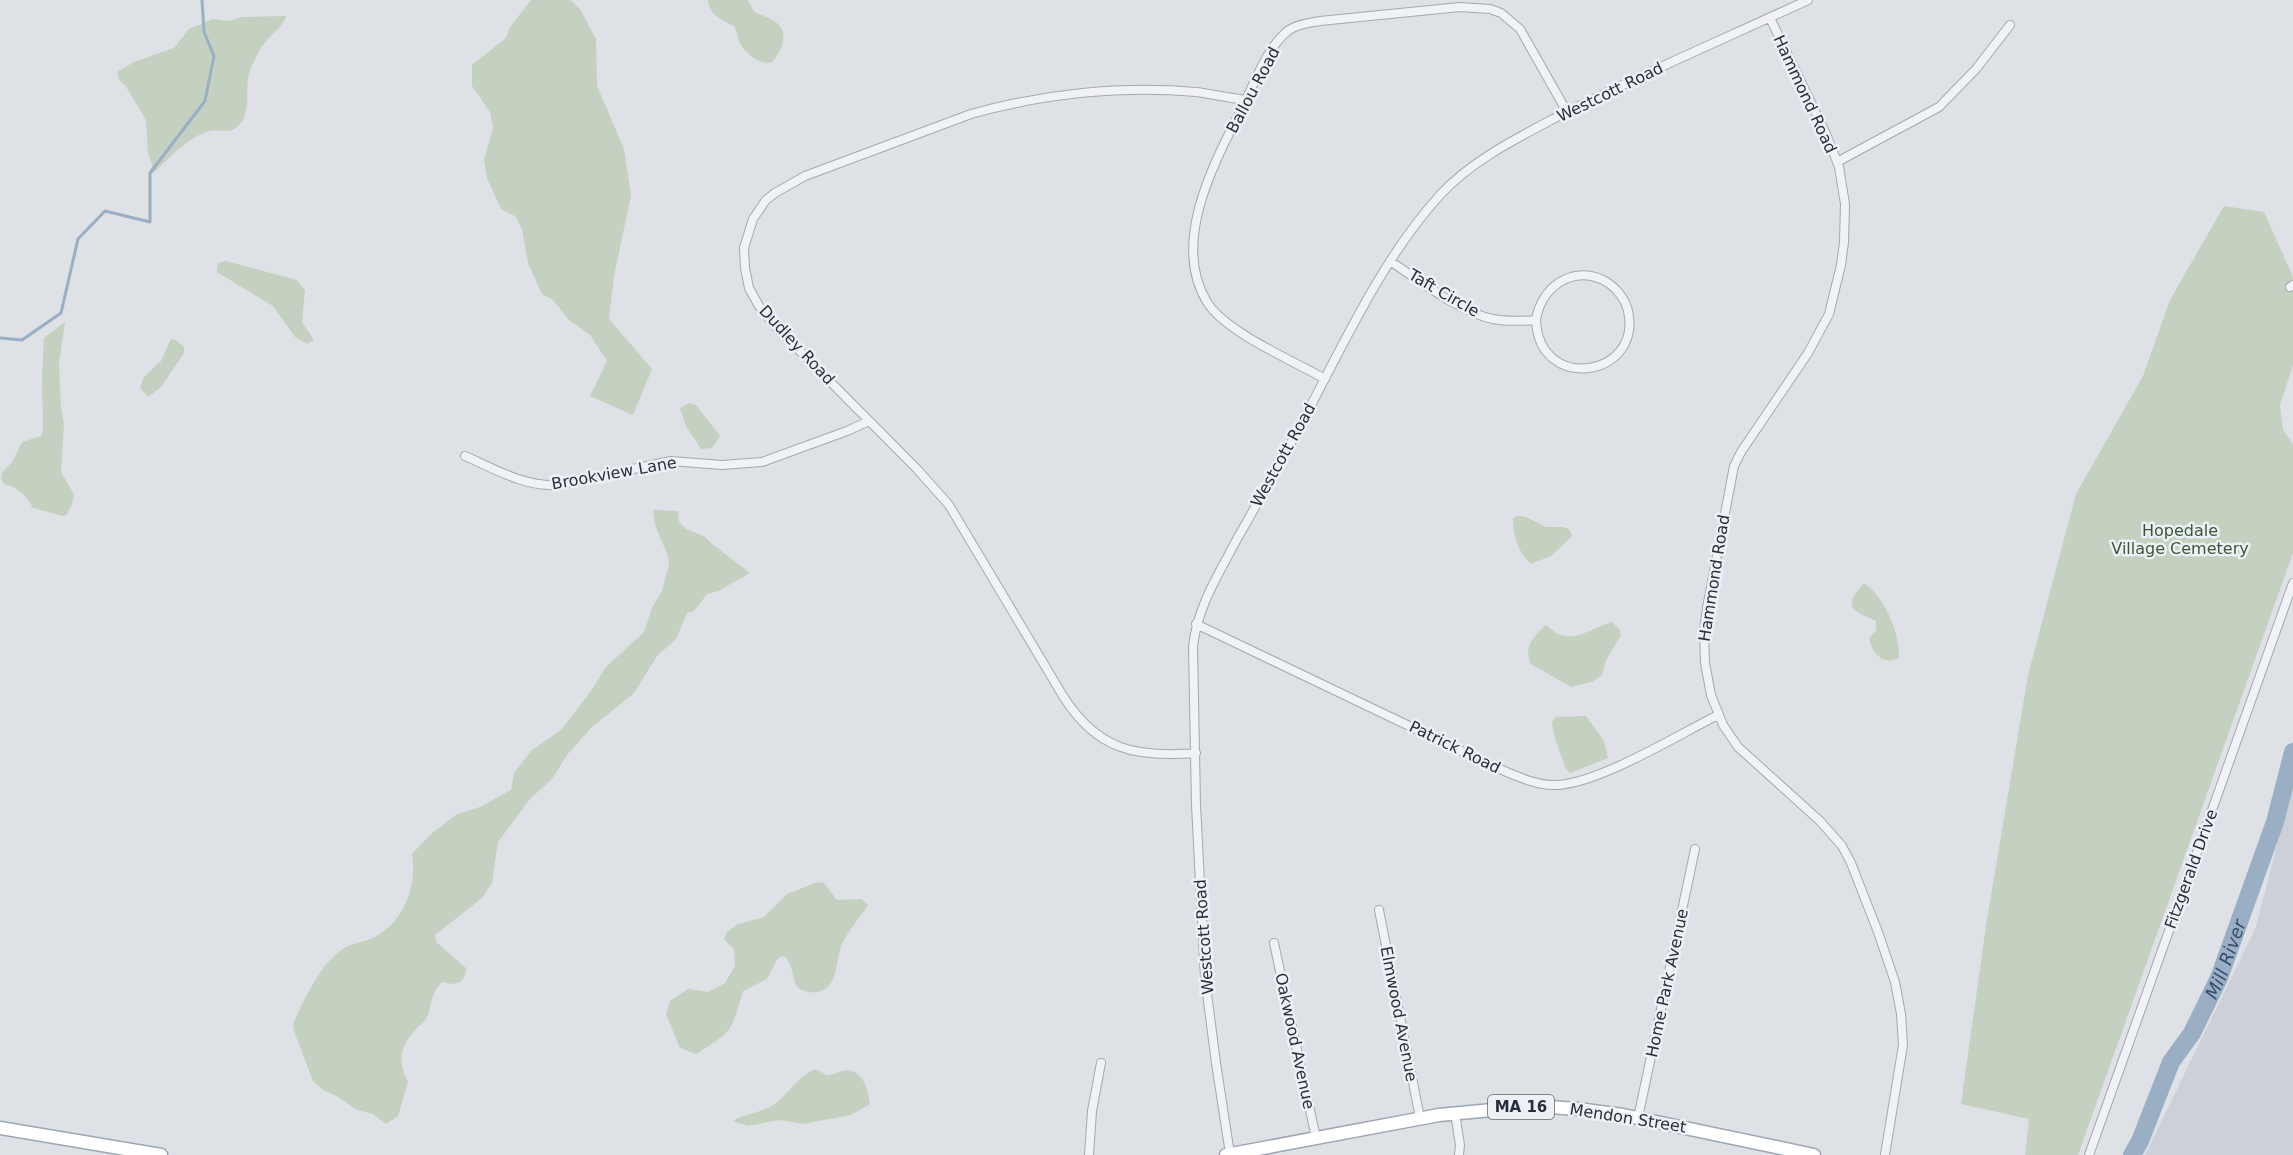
<svg xmlns="http://www.w3.org/2000/svg" width="2293" height="1155" viewBox="0 0 2293 1155" font-family="'DejaVu Sans',sans-serif">
	<rect width="100%" height="100%" fill="#dee1e6"/>
	<path fill="#ccd0d8" d="M2293 782V1155H2145L2256 927Z"/>
	<path fill="#c4d0c0" d="M531 0H570L580 9 596 39 597 86 624 149 631 195 614 276 609 319 652 369 633 415 590 396 607 361 590 335 569 320 553 300 542 294 528 263 522 229 515 216 501 209 487 178 484 160 493 128 490 112 472 86V65L506 38 510 27Z
		M708 0H748L754 11C759 15 765 16 771 19 792 30 783 50 771 63 758 64 744 53 739 41 737 36 737 31 734 26 722 20 709 15 708 0Z
		M286 16C282 28 274 32 266 41 258 51 253 62 249 74 244 90 253 113 237 127 230 134 219 129 210 131 188 136 168 160 151 175L152 164 148 153 146 120 125 85 120 81 117 72 134 62 174 48 189 29 213 19 229 21 241 17Z
		M2224 206 2264 212 2293 277V365L2280 405 2283 430 2293 444V553L2078 1155H2025L2029 1119 1961 1104 1986 926 2028 675 2076 494 2143 376 2170 300Z
		M226 261 297 280 305 291 302 322 314 340 307 344 295 337 273 306 217 272 218 263Z
		M65 322 59 363 61 406 64 424 61 472 74 495 72 504 67 515 63 516 33 508C26 495 19 488 4 484L1 478 2 473 12 462 22 442 41 436 43 431 42 375 44 338Z
		M171 339 176 340 184 347V353L161 387 148 397 140 388 143 378 161 361Z
		M689 403 696 405 720 436 712 448 701 449 686 426 680 408Z
		M653 510 678 511 679 522 686 529 704 536 712 544 750 573 718 591 707 594 694 611 687 613 676 639 657 656 634 693 591 728 567 755 552 779 530 799 498 842 492 883 482 898 435 935 436 942 466 968C466 984 455 986 442 982 428 997 433 1009 425 1020 423 1024 418 1026 415 1030 399 1049 398 1061 408 1082L398 1116 386 1124 373 1114 357 1110 338 1097 323 1090 313 1081 294 1031 293 1023C307 996 317 969 341 950 350 943 365 942 375 937 405 921 417 885 412 854L431 834 457 814 480 807 511 790 514 773 532 750 561 730 591 691 606 667 644 632 652 608 662 591 669 564 668 556 655 525Z
		M1518 516 1526 517 1546 527H1564L1570 530 1572 536 1551 556 1531 564C1519 554 1512 533 1513 518Z
		M1864 583C1885 597 1900 634 1899 658 1883 666 1872 653 1869 639L1876 630V621C1850 610 1843 607 1864 583Z
		M1612 622 1620 630 1621 635 1606 660 1602 675 1592 682 1571 687 1531 664C1523 647 1533 637 1546 625 1570 649 1587 629 1612 622Z
		M1586 716 1604 741 1608 758 1570 773 1566 769C1561 754 1553 737 1552 722L1556 717Z
		M818 882 824 883 837 900 862 899 868 905C860 916 851 928 844 940 834 956 841 986 818 992 813 993 804 992 800 989 791 983 795 965 784 956L778 958 767 979 743 991C731 1032 733 1031 696 1054L680 1048 666 1014 670 1001 688 989 708 992 725 983 735 966 734 949 724 939 727 932 738 924 764 917 787 894Z
		M814 1069C818 1070 824 1074 828 1075 834 1075 841 1070 847 1070 864 1071 868 1091 870 1104L851 1115 803 1124 779 1120 748 1126 733 1121C747 1112 762 1114 776 1103 790 1092 797 1078 814 1069Z"/>
	<g fill="none" stroke-linecap="round" stroke-linejoin="round">
		<path stroke="#9bafc4" stroke-width="3" d="M0 338 22 340 61 313 78 239 105 211 150 222V173L205 101 214 56 204 32 202 0"/>
		<path stroke="#9bafc4" stroke-width="18" id="s1" d="M2132 1155 2140 1141 2171 1062 2192 1033 2219 978 2275 822 2293 752"/>
		<defs>
			<path id="minor" d="M1770 18 1826 134 1839 167 1845 204 1844 242 1841 265 1829 314 1808 353 1741 452 1734 466 1707 608 1704 630 1705 663 1711 695 1723 725 1738 747 1820 821 1842 846 1851 863 1878 932 1895 982 1901 1014 1903 1045 1885 1155
				M1837 162 1939 107 1976 69 2010 25
				M1390 261C1419 280 1461 313 1493 319 1507 322 1522 321 1536 320 1541 288 1571 265 1603 280 1615 286 1625 298 1628 311 1643 377 1539 394 1536 320
				M2290 287 2293 285
				M1325 379C1294 361 1225 332 1207 302 1169 240 1218 156 1246 100 1257 77 1268 46 1289 30 1298 24 1309 23 1320 21L1460 7 1490 9 1501 13 1520 29 1567 112
				M465 456C495 469 524 487 558 485L671 461 722 465 762 462 847 431 869 421
				M1196 624 1495 767C1514 775 1536 786 1557 785 1600 783 1678 735 1718 715
				M1196 753C1135 758 1097 750 1063 696L949 505 916 468 777 328 759 306 749 288 745 268 744 248 753 219 766 200 775 193 805 176 971 114C1042 94 1122 85 1196 92 1212 94 1229 98 1246 100
				M1379 910 1420 1118
				M1274 943 1316 1138
				M1455 1113 1460 1145 1459 1155
				M1638 1118 1695 849
				M1230 1154 1216 1063 1205 978 1196 805 1193 647C1197 607 1219 574 1237 539 1255 508 1272 476 1290 445 1335 363 1377 264 1440 195 1471 161 1517 138 1557 117 1639 75 1724 39 1808 0
				M1089 1155 1092 1111 1101 1063
				M2089 1155 2293 583"/>
			<path id="primary" d="M0 1128 161 1155
				M1226 1155 1439 1115 1534 1106 1578 1109 1623 1115 1814 1155"/>
		</defs>
		<use href="#minor" stroke="#a4a8b0" stroke-width="10"/>
		<use href="#primary" stroke="#9ea6b1" stroke-width="15"/>
		<use href="#minor" stroke="#f0f2f5" stroke-width="8"/>
		<use href="#primary" stroke="#fff" stroke-width="12"/>
	</g>
	<g text-anchor="middle" dominant-baseline="central" stroke-width="5" stroke-linejoin="round" paint-order="stroke">
		<rect fill="#edf0f4" stroke="#636973" stroke-width="1.5" x="1488" y="1095" width="66" height="24" rx="4.5"/>
		<g font-size="15" font-weight="bold" fill="#282f3c">
			<text x="1521" y="1107">MA 16</text>
		</g>
		<g font-size="16" fill="#282f3c" stroke="#edf0f4">
			<text transform="translate(1253 90) rotate(-62)">Ballou Road</text>
			<text transform="translate(1610 92) rotate(-26)">Westcott Road</text>
			<text transform="translate(1805 94) rotate(65)">Hammond Road</text>
			<text transform="translate(1444 293) rotate(30)">Taft Circle</text>
			<text transform="translate(797 345) rotate(47)">Dudley Road</text>
			<text transform="translate(1283 455) rotate(-61)">Westcott Road</text>
			<text transform="translate(614 473) rotate(-10)">Brookview Lane</text>
			<text transform="translate(1714 578) rotate(-81)">Hammond Road</text>
			<text transform="translate(1455 747) rotate(26)">Patrick Road</text>
			<text transform="translate(2191 869) rotate(-70)">Fitzgerald Drive</text>
			<text transform="translate(1204 937) rotate(-94)">Westcott Road</text>
			<text transform="translate(1667 983) rotate(-78)">Home Park Avenue</text>
			<text transform="translate(1399 1014) rotate(79)">Elmwood Avenue</text>
			<text transform="translate(1295 1041) rotate(78)">Oakwood Avenue</text>
			<text transform="translate(1628 1118) rotate(9)">Mendon Street</text>
		</g>
		<g font-size="16" fill="#3c5737" stroke="#edf0f4">
			<text x="2180" y="530">Hopedale<tspan x="2180" dy="18">Village Cemetery</tspan></text>
		</g>
		<g font-size="18" font-style="italic" fill="#364e6d" stroke="#edf0f4">
			<text stroke="none"><textPath href="#s1" startOffset="218">Mill River</textPath></text>
		</g>
	</g>
</svg>
